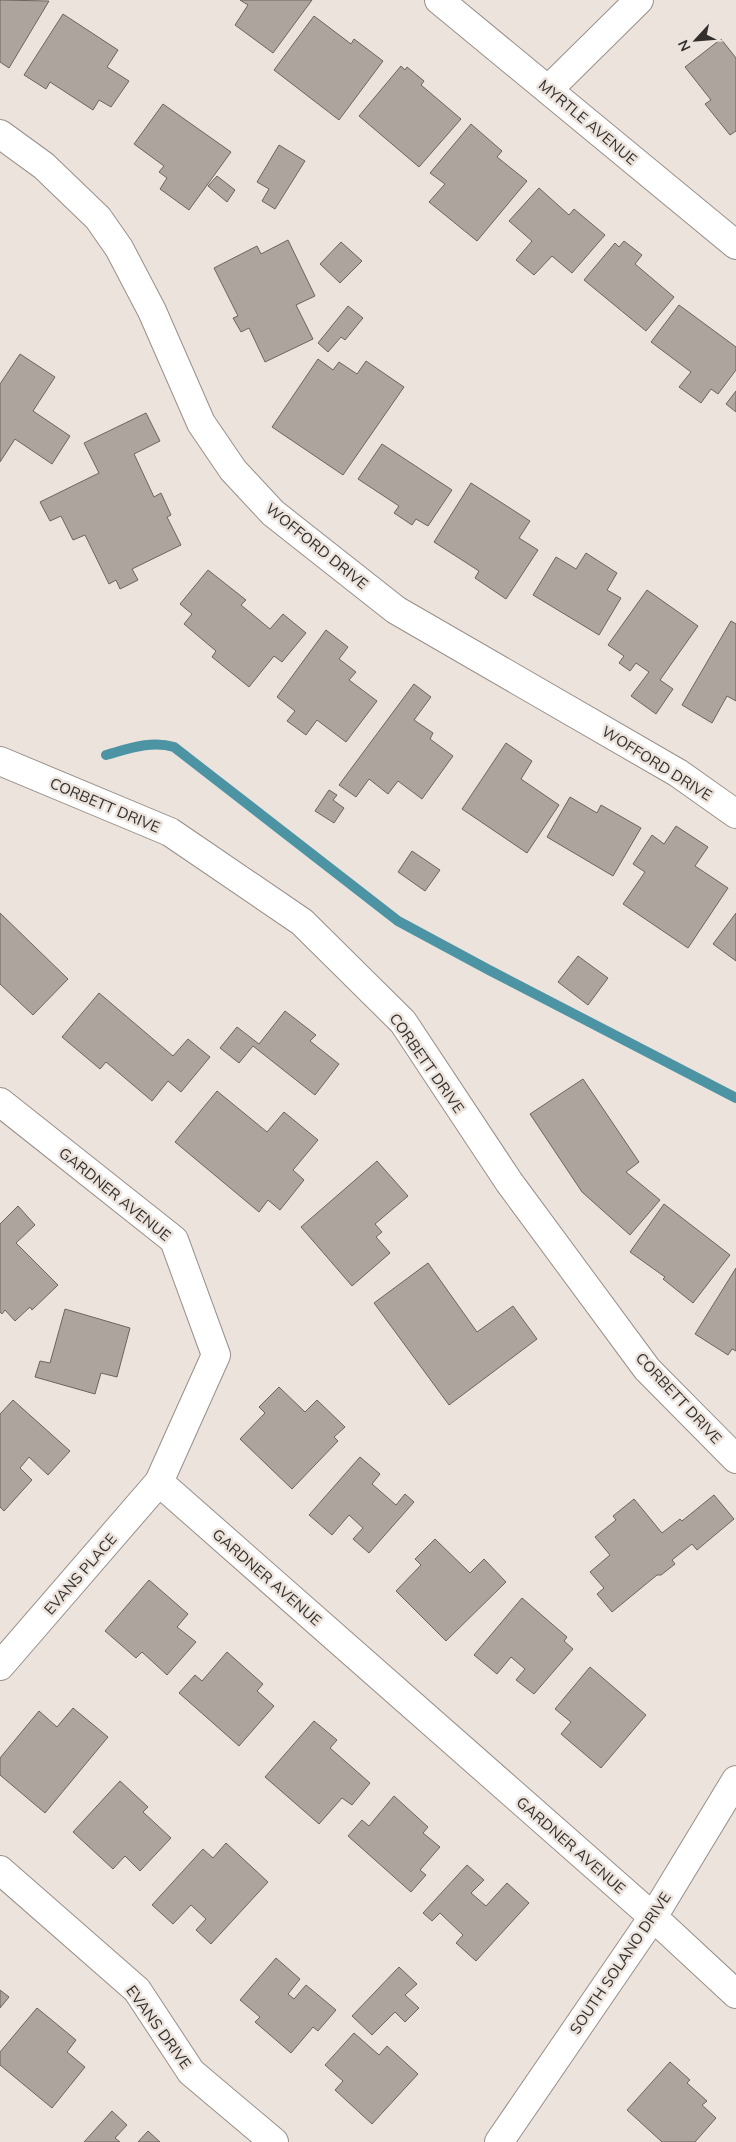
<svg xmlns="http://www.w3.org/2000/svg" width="736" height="2142" viewBox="0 0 736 2142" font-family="Mulish,sans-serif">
	<rect width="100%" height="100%" fill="#ece3dd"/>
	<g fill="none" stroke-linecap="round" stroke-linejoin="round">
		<path stroke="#4c94a4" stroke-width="10" d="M106 755C128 749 151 740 174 747L398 921 489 970 736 1098"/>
	</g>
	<path fill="#ada49e" stroke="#6c645e" d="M0 0 49 1 9 68 0 62Z
		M240 0H312L273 53 235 25 248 5Z
		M63 14 118 50 107 67 129 81 111 107 99 100 93 110 50 82 46 89 24 75Z
		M314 16 351 44 354 39 383 61 339 120 274 70Z
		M721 39 736 58V131L730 135 705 104 711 100 685 67Z
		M401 66 405 70 407 67 424 81 421 85 461 119 419 167 359 116Z
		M163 104 231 152 189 210 160 189 167 178 159 172 164 166 134 144Z
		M471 124 502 151 497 157 527 181 477 241 429 202 445 184 430 173Z
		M279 145 305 161 275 209 262 201 269 189 257 182Z
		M217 176 235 190 227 202 208 186Z
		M539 188 569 215 574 209 605 235 572 273 552 256 534 275 516 260 532 241 509 221Z
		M288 240 315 296 296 305 313 339 265 362 249 328 241 332 233 318 238 316 214 268 257 246 261 254Z
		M624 241 642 255 635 264 674 297 646 331 584 280 615 243 619 247Z
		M341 242 362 261 340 283 320 264Z
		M679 305 736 347V370L718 394 711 389 701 403 679 387 691 372 651 342Z
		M348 306 363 318 345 340 341 337 328 352 318 343Z
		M20 354 55 377 33 411 70 436 52 464 15 439 0 462V384Z
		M318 359 333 370 339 362 357 374 366 361 404 387 343 475 272 427Z
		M736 391V412L726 404Z
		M146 413 160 441 134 454 154 497 161 493 171 515 167 517 181 545 132 569 138 580 120 589 116 580 109 584 85 535 73 540 61 516 50 521 40 502 99 473 84 443Z
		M382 444 452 490 428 526 416 519 412 525 394 513 399 506 358 479Z
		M471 483 530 521 519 538 538 550 506 599 475 578 479 571 434 542Z
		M586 553 617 573 607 590 621 598 599 635 533 595 556 557 576 569Z
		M208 570 246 600 241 605 270 629 283 614 306 633 282 662 274 656 249 687 212 657 216 651 184 624 192 614 180 604Z
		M647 590 698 626 660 680 673 689 656 714 631 696 649 672 636 663 630 671 619 663 624 656 608 645Z
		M731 621 736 624V701L727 696 712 723 682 705Z
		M326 630 348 647 339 659 356 672 349 680 377 701 346 742 317 720 306 735 287 721 295 711 277 697Z
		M414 684 431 697 414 720 433 733 430 739 453 756 422 799 398 781 388 794 369 779 356 797 339 785Z
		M506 743 532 761 521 779 559 805 527 853 462 809Z
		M329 790 337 795 333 800 344 808 334 823 315 811Z
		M570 797 597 813 601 805 641 828 613 876 547 837Z
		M676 826 708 847 695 866 728 888 688 948 623 904 645 872 633 864 652 835 664 844Z
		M412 851 440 870 425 891 398 872Z
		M0 913 68 979 33 1015 0 984Z
		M736 913V961L713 944Z
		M578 956 608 978 588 1005 558 982Z
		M99 993 173 1056 188 1039 210 1057 181 1092 168 1081 152 1101 106 1062 100 1069 62 1037Z
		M285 1011 316 1035 310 1041 339 1064 315 1095 253 1046 239 1063 220 1048 237 1027 259 1044Z
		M583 1079 639 1162 626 1172 660 1200 630 1235 582 1192 530 1114Z
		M217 1091 267 1132 284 1112 318 1140 293 1170 304 1180 280 1210 268 1200 259 1212 175 1142Z
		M377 1161 408 1196 375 1224 382 1232 376 1237 390 1253 352 1286 301 1227Z
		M664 1204 730 1255 693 1303 663 1279 665 1277 630 1252Z
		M18 1206 35 1225 16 1243 58 1285 32 1310 30 1307 15 1321 5 1310 2 1314 0 1312V1224Z
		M428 1263 477 1332 513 1306 537 1339 449 1405 374 1303Z
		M736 1268V1351L732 1349 728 1355 695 1334Z
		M65 1309 130 1328 117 1377 101 1373 95 1394 35 1377 40 1361 50 1363Z
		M279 1387 305 1412 317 1400 345 1427 334 1437 338 1441 292 1489 240 1439 265 1413 259 1407Z
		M13 1400 70 1451 48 1475 29 1457 20 1468 32 1480 4 1511 0 1507V1414Z
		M360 1457 380 1474 372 1484 396 1505 405 1494 414 1502 369 1553 353 1539 363 1528 349 1515 332 1535 309 1515Z
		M714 1495 734 1519 697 1550 692 1544 672 1560 675 1564 661 1575H657L612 1612 597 1594 604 1588 590 1572 610 1555 595 1537 616 1520 613 1516 634 1499 662 1533 680 1519 682 1521Z
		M435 1539 470 1573 484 1559 506 1582 446 1641 396 1591 421 1565 415 1559Z
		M149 1580 188 1614 177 1627 196 1642 167 1675 142 1652 136 1658 105 1631Z
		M522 1598 567 1637 564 1641 573 1649 534 1694 516 1680 525 1669 511 1657 497 1674 474 1655Z
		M227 1652 263 1684 257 1691 274 1706 239 1746 179 1693 195 1675 202 1681Z
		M590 1667 646 1715 601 1768 561 1734 571 1722 555 1709Z
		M73 1708 108 1737 45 1813 0 1775V1758L39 1711 57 1727Z
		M314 1721 337 1740 330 1748 370 1783 352 1805 342 1798 319 1824 265 1777Z
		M120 1781 148 1807 143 1812 171 1838 140 1871 125 1856 113 1869 73 1832Z
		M394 1796 428 1827 423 1833 440 1847 420 1870 426 1875 411 1892 348 1836 362 1820 369 1826Z
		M226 1843 268 1882 211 1944 196 1930 206 1919 191 1905 173 1924 152 1905 203 1849 213 1858Z
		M467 1865 484 1880 471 1893 486 1906 507 1883 529 1903 476 1961 456 1943 463 1935 440 1913 432 1921 423 1913Z
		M276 1958 300 1979 288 1994 294 1999 306 1985 336 2010 318 2031 313 2027 291 2053 255 2022 260 2017 240 2000Z
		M399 1967 417 1984 405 1995 419 2008 405 2022 395 2012 372 2035 352 2016Z
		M0 1990 9 1997 0 2008Z
		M37 2008 76 2040 67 2052 85 2067 52 2108 0 2065V2052Z
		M354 2033 379 2055 387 2046 418 2074 372 2124 335 2090 343 2081 325 2065Z
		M670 2062 690 2080 687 2083 707 2101 702 2105 716 2118 695 2142H662L627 2110Z
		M112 2111 127 2125 115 2138 120 2142H84Z
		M148 2131 160 2142H138Z"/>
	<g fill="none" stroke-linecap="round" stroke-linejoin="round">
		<defs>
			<path id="minor" d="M439 0 736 245
				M548 90 639 0
				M0 134 44 166 98 218 119 248 152 311 201 423 233 470 273 513 396 610 678 773 736 814
				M0 761 170 832 302 922 403 1022 509 1182 647 1369 736 1459
				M0 1102 174 1240 216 1355 159 1482 653 1917 736 1994
				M0 1666 159 1482
				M0 1870 137 1990 191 2072 274 2142"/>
			<path id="tertiary" d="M499 2142 653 1917 736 1780"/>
		</defs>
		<use href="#minor" stroke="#988f89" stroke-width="30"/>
		<use href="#tertiary" stroke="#988f89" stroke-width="30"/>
		<use href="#minor" stroke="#fff" stroke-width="28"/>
		<use href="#tertiary" stroke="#fff" stroke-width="28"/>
	</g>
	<g text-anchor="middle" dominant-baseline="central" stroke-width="5" stroke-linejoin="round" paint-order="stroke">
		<g font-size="15" fill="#322f2c" stroke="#ece3dd">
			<text transform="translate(588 122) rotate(40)">MYRTLE AVENUE</text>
			<text transform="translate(317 546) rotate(39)">WOFFORD DRIVE</text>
			<text transform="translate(657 763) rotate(32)">WOFFORD DRIVE</text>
			<text transform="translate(105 805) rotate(23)">CORBETT DRIVE</text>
			<text transform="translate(427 1063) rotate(55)">CORBETT DRIVE</text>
			<text transform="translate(115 1194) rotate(39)">GARDNER AVENUE</text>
			<text transform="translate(679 1398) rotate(47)">CORBETT DRIVE</text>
			<text transform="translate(80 1574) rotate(-49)">EVANS PLACE</text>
			<text transform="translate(267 1577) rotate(41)">GARDNER AVENUE</text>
			<text transform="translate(571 1845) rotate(41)">GARDNER AVENUE</text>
			<text transform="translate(620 1963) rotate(-56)">SOUTH SOLANO DRIVE</text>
			<text transform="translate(159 2027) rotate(54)">EVANS DRIVE</text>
		</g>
	</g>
	<g transform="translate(696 40) rotate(244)" stroke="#ece3dd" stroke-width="4" paint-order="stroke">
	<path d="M0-4L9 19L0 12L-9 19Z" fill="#322f2c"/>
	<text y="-8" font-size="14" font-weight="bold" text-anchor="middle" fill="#322f2c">N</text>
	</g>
</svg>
